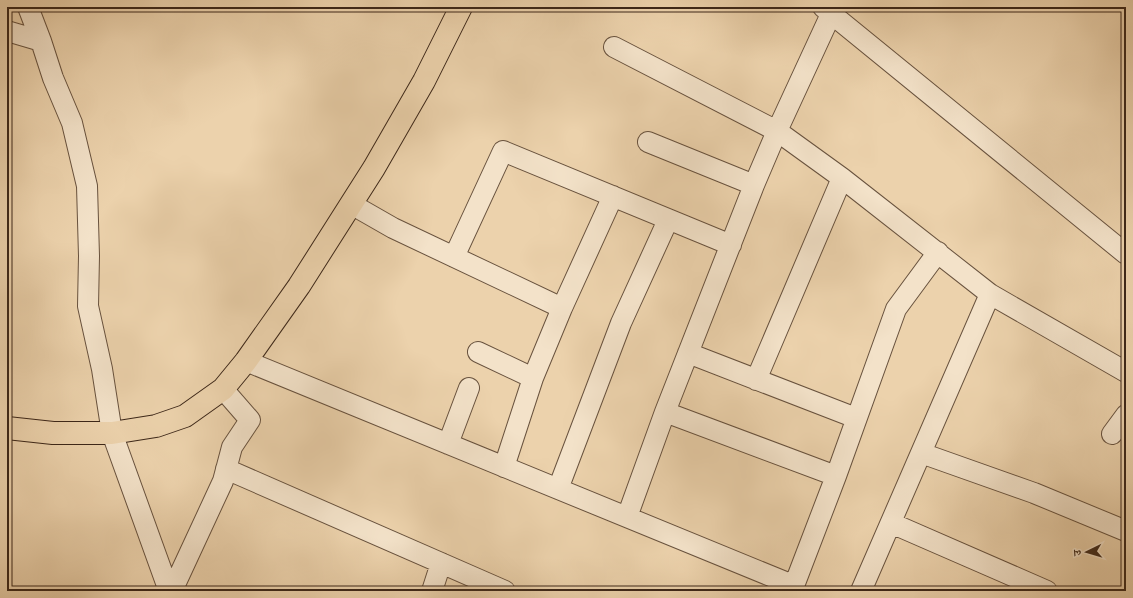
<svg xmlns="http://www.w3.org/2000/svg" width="1133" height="598" viewBox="0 0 1133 598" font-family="'IM FELL English','Noto Serif Devanagari',serif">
	<rect width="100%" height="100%" fill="#ecd2ac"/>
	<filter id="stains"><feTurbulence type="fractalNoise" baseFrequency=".005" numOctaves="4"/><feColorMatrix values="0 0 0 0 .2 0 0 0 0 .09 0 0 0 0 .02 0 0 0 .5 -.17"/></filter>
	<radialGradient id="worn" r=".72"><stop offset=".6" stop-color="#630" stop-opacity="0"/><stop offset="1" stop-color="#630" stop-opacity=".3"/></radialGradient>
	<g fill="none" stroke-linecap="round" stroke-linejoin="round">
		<defs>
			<path id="street" d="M28 7 41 41 53 78 72 123 87 186 89 256 88 306 102 369 112 433 169 591
				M823 7 1126 254
				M7 31 41 41
				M614 47 777 131 842 178 990 294 1126 372
				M648 142 754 185
				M351 204 393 228 562 308
				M454 257 503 151 731 245
				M478 352 533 378
				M688 353 856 418
				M246 361 795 586
				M756 380 842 178
				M665 412 836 476
				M1112 434 1126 415
				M448 444 469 388
				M921 453 1034 493 1126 531
				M504 467 533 378 562 308 613 196
				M226 469 505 591
				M558 489 621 323 668 220
				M627 517 665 412 754 185 777 131 831 14
				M891 523 1047 591
				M172 591 223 481 232 447 250 420 223 389
				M432 591 441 563
				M792 591 836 476 896 309 938 252
				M861 591 990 294"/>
			<path id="primary" d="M7 428 53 433H112L156 426 185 416 223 389 246 361 299 286 374 168 424 81 461 7"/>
		</defs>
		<use href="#street" stroke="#68523e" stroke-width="22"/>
		<use href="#primary" stroke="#3c2719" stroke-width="24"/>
		<use href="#street" stroke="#f3e2c9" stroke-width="20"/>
		<use href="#primary" stroke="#ecd2ac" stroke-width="22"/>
	</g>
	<rect width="1133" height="598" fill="none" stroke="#ecd2ac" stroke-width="24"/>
	<rect x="8" y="8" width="1117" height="582" fill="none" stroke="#3c2719" stroke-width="2"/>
	<rect x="12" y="12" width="1109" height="574" fill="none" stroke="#3c2719"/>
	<g transform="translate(1087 552) rotate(265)" stroke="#f3e2c9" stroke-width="3" paint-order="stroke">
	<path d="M0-3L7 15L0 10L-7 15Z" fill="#3c2719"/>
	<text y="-6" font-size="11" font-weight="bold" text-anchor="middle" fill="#3c2719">उ</text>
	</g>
	<rect width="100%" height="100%" filter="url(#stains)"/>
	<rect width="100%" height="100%" fill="url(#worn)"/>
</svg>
